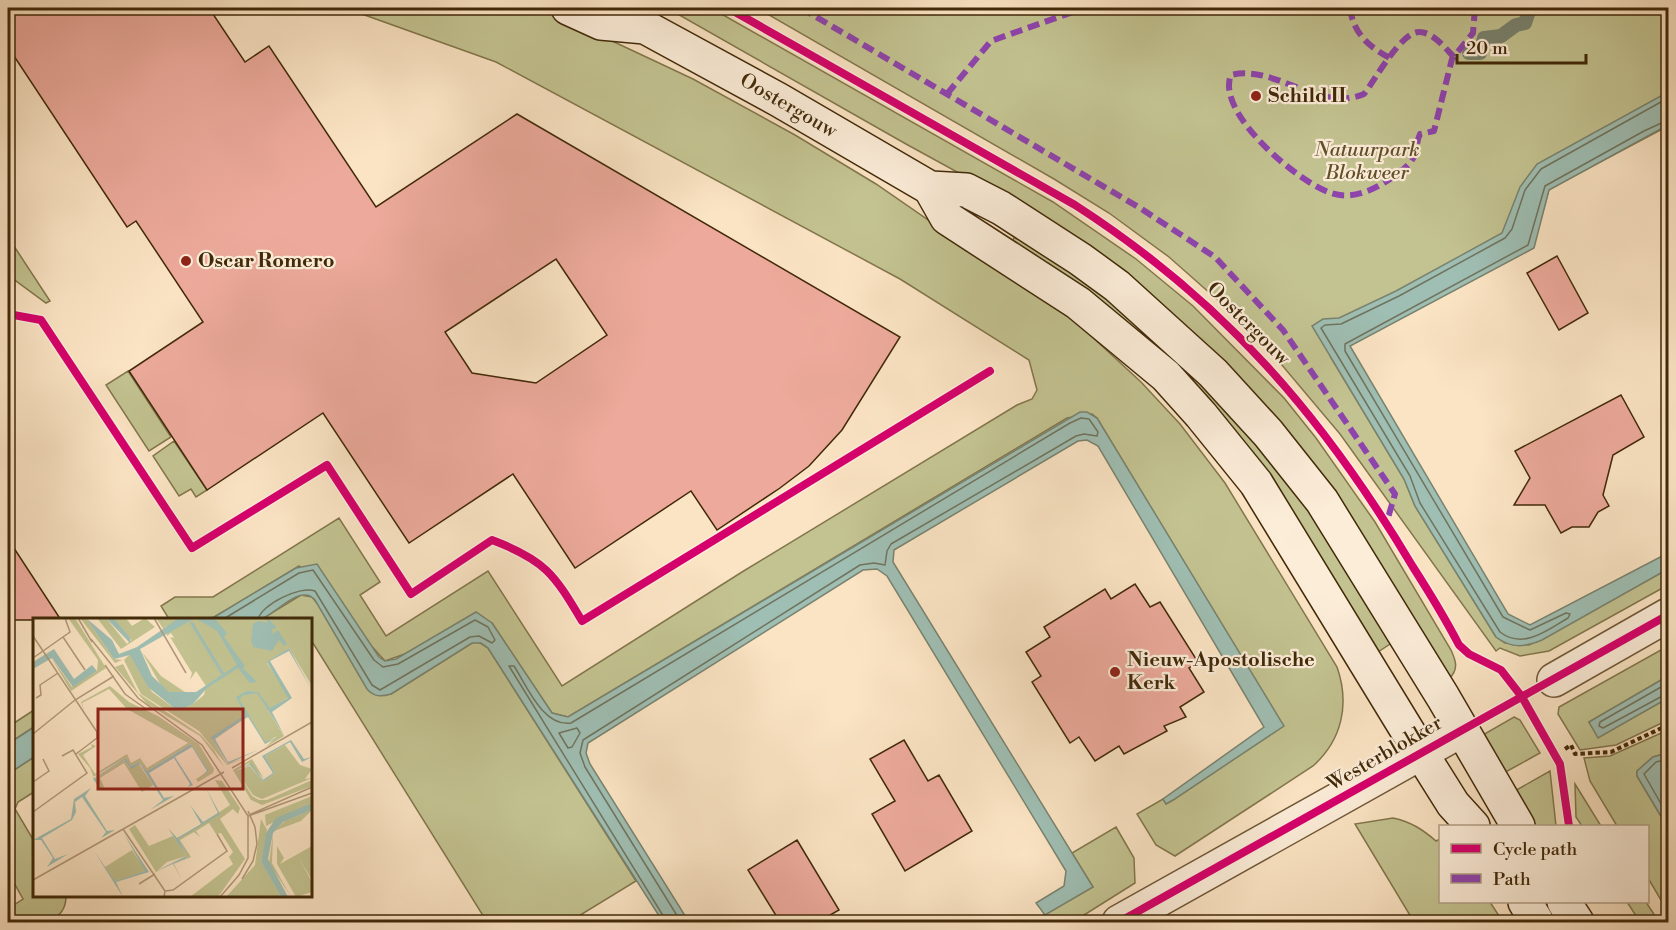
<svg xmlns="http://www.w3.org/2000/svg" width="1676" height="930" viewBox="0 0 1676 930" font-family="'Libre Bodoni',serif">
	<rect width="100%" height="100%" fill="#fbe4c4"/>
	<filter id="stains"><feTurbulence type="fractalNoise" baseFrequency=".00333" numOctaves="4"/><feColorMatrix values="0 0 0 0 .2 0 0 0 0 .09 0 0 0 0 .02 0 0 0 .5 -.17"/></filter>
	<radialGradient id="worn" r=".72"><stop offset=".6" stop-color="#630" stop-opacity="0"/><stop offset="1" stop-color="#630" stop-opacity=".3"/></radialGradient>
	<path fill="#c3c391" stroke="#82764c" stroke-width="1.5" d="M345 8H542L693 79 795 135 876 184 1076 322 1141 382 1180 424 1225 483 1337 667C1350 704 1342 740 1313 766L1175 856 1156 845 1137 814 1163 799 1166 804 1173 800 1283 726 1097 418 1092 414 1067 418 568 717 552 713 492 623 385 661 299 566 211 619H169L161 606 175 597H213L339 518 380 582 360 595 386 636 488 571 562 686 742 572 1017 405 1032 399 1037 390 1029 360 900 279 496 62Z
		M667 8H711L1053 202 1136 259 1193 306 1284 398 1316 438 1375 522 1451 650C1456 661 1459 669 1449 679L1360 535 1041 218 906 144Z
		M757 8H924L935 11 965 8H1668V126L1549 189 1533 248 1330 356 1404 479 1415 506 1496 637 1505 643 1529 645 1668 569V585L1549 651 1520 656 1500 648 1496 651 1340 434 1255 333 1169 257 1109 213 1054 179Z
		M1017 233 1102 292 1197 375 1309 505 1393 642 1375 654 1285 506 1011 243Z
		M8 237 50 301 46 303 8 275Z
		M128 371 171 437 149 451 106 385Z
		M174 441 207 490 196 497 191 489 179 496 153 456Z
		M301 595 312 597 391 694 472 643 477 641 488 648 636 881 569 922H487L311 640 310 620H260Z
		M1668 646V676L1589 722 1598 737 1668 698V720L1616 745 1580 750 1558 714 1559 707Z
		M34 710V727L8 744V727Z
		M1514 717 1520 720 1540 753 1502 774 1481 736Z
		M1668 730V753L1653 757 1637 771V776L1668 828V912L1648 878V826H1617L1590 781 1584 758 1610 756Z
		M34 757V792L18 802 15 809 34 841V896H66C66 928 30 922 8 922V909L23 899 8 872V774Z
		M1550 771 1556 826H1533L1513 792Z
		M1575 784 1601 826H1582L1576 817Z
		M1393 818C1411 822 1422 829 1436 841L1440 839V902H1490L1503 922H1414L1355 824Z
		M1116 827 1134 858 1135 883 1073 922H1044L1040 917 1093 887 1072 853Z
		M1627 902H1646L1659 922H1640Z"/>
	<path fill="#9fbfb4" stroke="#79836f" stroke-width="1.5" d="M1668 92V125L1549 190 1534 248 1350 346 1508 614 1530 625 1668 553V569L1542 640C1525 647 1512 649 1496 637L1415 506 1404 479 1312 326 1323 319 1339 318 1396 291 1502 233 1520 187 1537 164Z
		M1080 412H1087L1097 418 1284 726 1173 800 1166 804 1163 799 1264 727 1098 446 1087 440 1078 441 894 550 893 562 1093 887 1045 915 1036 903 1064 886 1066 871 887 576 877 569 863 570 588 743 586 753 590 764 689 922H663L488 648 481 643H472L391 694C381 697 374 697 367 689L315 600C300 582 274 617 258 620 243 622 226 620 211 619L296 568 317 564 379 657 385 661 396 659 476 612 492 623 552 713 568 717Z
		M1668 676V698L1598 738 1589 722Z
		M34 727V757L8 774V744Z
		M1668 753V828L1637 776V771L1653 757Z"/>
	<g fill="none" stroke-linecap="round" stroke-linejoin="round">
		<path stroke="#70745e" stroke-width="1.5" d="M1668 98 1541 169 1525 190 1512 229 1505 238 1399 296 1341 324 1325 325 1321 328 1410 476 1420 503 1500 632C1523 650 1548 630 1568 618L1570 614 1566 613 1530 630 1503 617 1345 351V344L1528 245 1545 186 1644 131 1668 120
			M222 620 299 573 313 570 374 660 383 667 398 664 475 620 488 627 495 640 492 643 479 636 470 637 380 690 372 685 315 591C301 585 260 605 258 620
			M1668 683 1600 722 1599 726 1603 728 1668 693
			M577 728 580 733 572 747 568 748 559 733Z
			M1668 759 1656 762 1644 774 1668 816
			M667 922 509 666H514C527 686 543 727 571 723L1070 423 1081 418 1089 419 1098 432 1097 436 1084 434 1076 436 891 544 887 551 885 565 874 563 860 565 583 740 580 753 585 767 681 922"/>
		<path stroke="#79836f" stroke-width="14" d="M1469 53H1480L1484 38 1501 36 1516 25 1525 23 1530 8"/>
	</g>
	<path fill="#edaa9c" stroke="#412908" stroke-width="1.5" fill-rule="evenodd" d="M8 8H209L245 62 269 46 376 207 517 114 900 337 842 430 809 466 780 488 717 530 691 491 575 568 513 474 409 543 323 413 207 490 129 371 203 322 136 221 127 227 8 47ZM556 259 607 335 536 383 472 373 445 332Z
		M1557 256 1588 313 1559 330 1527 273Z
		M1621 395 1644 437 1613 455 1603 495 1609 506 1598 512 1589 527H1572L1561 533 1545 505H1514L1530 478 1515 451Z
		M8 539 61 620H8Z
		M1135 584 1150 607 1160 602 1198 662 1189 668 1204 692 1180 707 1186 717 1164 726 1167 731 1124 754 1119 746 1095 761 1079 737 1070 743 1032 682 1041 676 1026 652 1050 637 1044 627 1105 589 1111 599Z
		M904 740 928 781 939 775 972 831 905 871 872 814 895 801 870 759Z
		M797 840 839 910 818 922H780L748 870Z"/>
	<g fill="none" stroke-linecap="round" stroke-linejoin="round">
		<defs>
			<path id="minor" d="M1554 680 1668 615
				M1119 922 1462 730"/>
			<path id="secondary" d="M568 8 601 23 645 27 779 100 930 188 966 190 1001 208 1080 259 1117 286 1213 373 1268 433 1322 501 1443 697 1518 826
				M930 188 947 218 1078 303 1166 376 1201 415 1256 483 1421 753 1453 804 1473 826
				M1525 902 1537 922
				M1564 902 1577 922"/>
		</defs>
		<use href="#minor" stroke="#705837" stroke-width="36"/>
		<use href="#secondary" stroke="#412908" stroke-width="36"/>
		<path stroke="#412908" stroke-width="4" stroke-dasharray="4.5 3" stroke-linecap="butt" d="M1565 749 1571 745 1575 754 1611 752 1668 725"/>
		<use href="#minor" stroke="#fcedd9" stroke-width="33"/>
		<use href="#secondary" stroke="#fcedd9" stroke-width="33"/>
		<path stroke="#8e44ad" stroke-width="6" stroke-dasharray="12 6" stroke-linecap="butt" d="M801 8 1140 208 1215 257 1283 330 1395 494 1387 521
			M1350 8C1353 33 1369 47 1390 58
			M1603 8 1637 12 1648 8
			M1454 57C1445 48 1434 33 1420 32 1402 30 1375 80 1364 94 1320 113 1275 64 1231 75 1215 113 1299 183 1331 193 1351 200 1371 191 1387 181 1395 176 1407 168 1412 160 1417 153 1416 142 1420 134L1434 131 1452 59 1473 33 1475 8
			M947 94 991 41 1084 8"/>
		<defs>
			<path id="cycleway" d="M728 8 1075 205C1224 301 1323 416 1413 567 1429 592 1445 618 1459 645L1469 654 1501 670 1522 697 1560 764 1569 826
				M8 314 41 320 192 548 327 465 411 594 492 540C545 560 554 574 582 621L990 371
				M1119 922 1668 615"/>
		</defs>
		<use href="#cycleway" stroke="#fcedd9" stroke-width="11"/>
		<use href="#cycleway" stroke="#d6006c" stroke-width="8"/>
	</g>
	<g fill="#8f2418" stroke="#fcedd9" stroke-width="2">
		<circle cx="1256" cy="96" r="6"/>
		<circle cx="186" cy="261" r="6"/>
		<circle cx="1115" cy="672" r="6"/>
	</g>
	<g text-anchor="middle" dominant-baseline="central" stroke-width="4.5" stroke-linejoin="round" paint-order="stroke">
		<g font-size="20" font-weight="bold" fill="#412908" stroke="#fcedd9" text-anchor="start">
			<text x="1268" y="96">Schild II</text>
			<text x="198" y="261">Oscar Romero</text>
			<text x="1127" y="660">Nieuw-Apostolische<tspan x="1127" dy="23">Kerk</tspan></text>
		</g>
		<g font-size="20" fill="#412908" stroke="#fcedd9">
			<text transform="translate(788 106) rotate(30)">Oostergouw</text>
			<text transform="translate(1248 324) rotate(45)">Oostergouw</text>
			<text transform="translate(1385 754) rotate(-30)">Westerblokker</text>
		</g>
		<g font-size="20" font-style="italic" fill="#62502a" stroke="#fcedd9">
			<text x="1367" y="150">Natuurpark<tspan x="1367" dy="23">Blokweer</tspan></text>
		</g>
	</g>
	<g transform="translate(33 618)">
		<rect width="279" height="279" fill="#fbe4c4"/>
		<path d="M35 0H42L73 50 38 73 18 39 39 69 64 53 65 42ZM47 0H53L81 41 89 42 82 45ZM64 0H73L94 26 98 22 81 0H93L99 8 112 0 122 9 88 31ZM123 0H279V68L256 30 234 45 256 79 235 92 251 118 233 129 244 118 232 125 216 98 180 122 194 146 212 140 194 147 166 113 108 76 91 42 97 36 119 74 138 88 148 92 160 86 171 77 173 68 163 53 157 62 159 55 137 19 141 20 138 15 134 18 133 8 131 12ZM109 34 128 58 152 74 141 76 130 71ZM90 46 105 75 168 117 181 132 191 149 167 118 114 86 82 49ZM77 68 96 84 125 98 166 126 181 151 180 155 165 164 163 161 176 153 158 126 114 153 106 144 98 148 92 140 60 159 66 169 63 160 91 142 97 150 106 146 120 167 109 174 91 145 67 160 71 169 66 172 57 150 45 136 59 129 58 126 63 128 50 137 62 156 94 136 98 145 107 140 114 150 155 125 94 91 76 71 49 85 51 93 48 84ZM252 127 267 147 279 151 272 161 279 160 229 181 220 177 207 158 219 178 226 182H234L279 162V168L229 187 218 182 200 152 219 141 231 161 216 145 203 153 217 148 230 164 242 155 232 138ZM182 162 189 163 207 190 205 196 200 191 187 201 212 241 185 279H157L200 246 196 239 200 234 188 215 183 216 176 205 163 213 167 219 161 214 147 222 158 239 141 246 149 262 140 246 123 254 96 211 102 207 116 228 140 218 153 238 134 244 124 253 154 240 146 221 197 187ZM279 178V185L233 208 232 197ZM279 192 268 203 241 213 252 203ZM228 201 234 212 228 244 248 279H193L222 247ZM240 216 239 245 258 279 236 245ZM244 228 251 240 247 246 279 228V262L265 239 279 264V274L263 279 244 246ZM99 232 113 253 82 263 72 249Z" fill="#c3c391"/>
		<path d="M53 0 79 22 86 36 104 29 146 0H181L194 15 191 19 212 48 210 50 224 64 217 65 205 50 174 70 160 86 148 92 141 90 115 69 97 37 81 41ZM162 0 184 13 204 47 163 74H136L119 58 107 31ZM73 0H81L97 20V25ZM235 0 244 10 239 11 240 16 245 12 254 26 251 28 246 22 239 33 220 29 218 23 220 6 226 3 234 5ZM256 30 279 72 256 33 237 43 259 80 239 94 251 117 224 75 211 77 206 81 232 124 246 119 232 126 215 99 207 103 182 121 195 144 225 132 195 146 178 119 212 97 203 79 214 73 225 74 237 90 255 80 234 44ZM21 31 41 61 59 47 64 53 40 69 19 40 0 51V44ZM258 122 271 141 279 139 269 144 257 124 232 138 242 155 230 164 217 147 203 154 218 145 230 162 240 155 229 138ZM158 126 176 153 166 160 174 153 159 129 142 139 160 167 155 169 157 166 141 140 116 155 131 180 141 178 117 192 130 182 107 146 98 151 91 142 63 160 66 169 60 161 92 140 98 148 106 144 114 153ZM58 170 52 178 74 213 82 212 68 220 73 214 49 179 42 184 43 194 39 202 9 220 22 241 35 236 14 249 20 240 8 222H0L38 201 41 181ZM173 170 187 196 146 221 154 240 123 253 153 238 135 210 144 220 168 206 157 187 170 204 185 195ZM279 185V192L250 204 240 215 235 241 255 279H248L228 244 233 215 243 200ZM91 216 116 254 83 264 90 279 61 233 82 263 112 253Z" fill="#9fbfb4" fill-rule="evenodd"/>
		<path fill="none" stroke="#9fbfb4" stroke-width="3" d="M158 4 190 56"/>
		<path fill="none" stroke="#b19979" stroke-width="1.5" d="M45 0 59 24M121 0 153 55M0 18 64 114V120L43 136M30 19 52 52M58 21 105 80 169 127 215 198V240L206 257 187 279M0 40 37 14 32 0M72 47 92 76 113 91M3 80 8 77 7 67 25 55M0 116 42 82 81 58M199 150 279 104M0 164 16 153 10 141M0 194 54 155 40 132 29 138M216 197 279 169M215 198 279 175M90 211 132 273 131 279M209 261 220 243 224 226 222 209 215 193M0 262 191 154M106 266 122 256M132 273 140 272 194 233 184 216"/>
		<path fill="#8f2418" fill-opacity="0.15" stroke="#8f2418" stroke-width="3" d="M65 91H210V171H65Z"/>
		<rect width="279" height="279" fill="none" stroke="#412908" stroke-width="3"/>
	</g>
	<rect width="1676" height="930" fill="none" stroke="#fbe4c4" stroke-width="30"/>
	<rect x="9" y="9" width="1658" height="912" fill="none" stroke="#412908" stroke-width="3"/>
	<rect x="15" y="15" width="1646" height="900" fill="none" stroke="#412908" stroke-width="1.5"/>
	<rect x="1439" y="825" width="210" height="78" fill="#fcedd9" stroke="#b19f85" stroke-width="1.5"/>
	<rect x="1451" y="844" width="30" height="9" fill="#d6006c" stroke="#b19f85" stroke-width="1.5"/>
	<text x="1493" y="855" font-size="18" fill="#412908">Cycle path</text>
	<rect x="1451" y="874" width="30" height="9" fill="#8e44ad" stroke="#b19f85" stroke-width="1.5"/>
	<text x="1493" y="885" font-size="18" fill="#412908">Path</text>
	<path d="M1457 54v9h129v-9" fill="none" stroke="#412908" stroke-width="3"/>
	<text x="1466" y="54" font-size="18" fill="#412908" stroke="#fcedd9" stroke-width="4.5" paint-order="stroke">20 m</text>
	<rect width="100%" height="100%" filter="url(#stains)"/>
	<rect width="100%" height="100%" fill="url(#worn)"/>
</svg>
